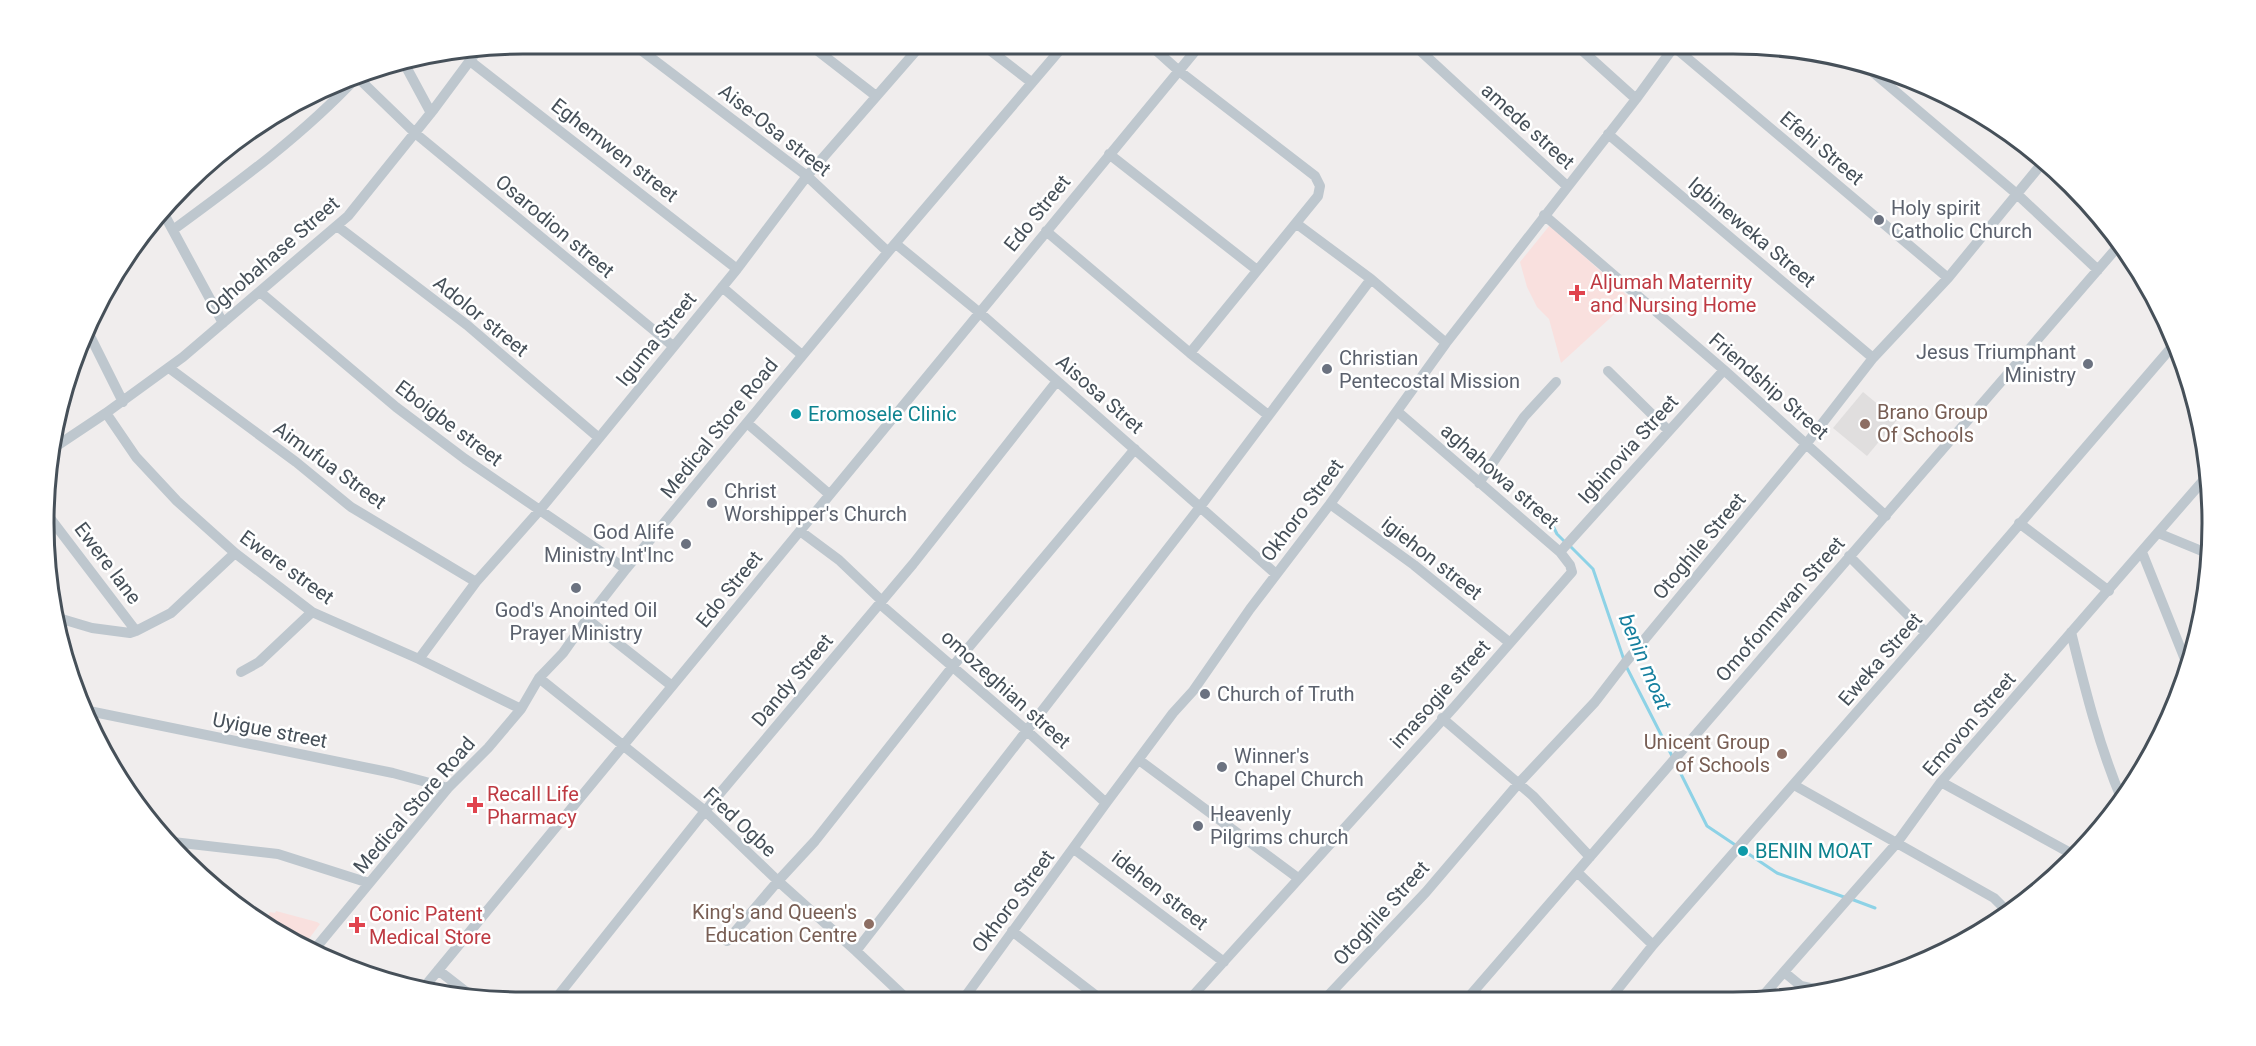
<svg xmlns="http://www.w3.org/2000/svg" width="2256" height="1046" viewBox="0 0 2256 1046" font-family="Roboto,sans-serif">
	<rect width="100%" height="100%" fill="#f0eded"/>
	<path fill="#e0dede" d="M1863 392 1897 420 1867 456 1833 428Z"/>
	<path fill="#f9e0de" d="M1550 225 1631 299 1561 363 1549 319 1537 307 1527 287 1520 262Z
		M276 911 317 922 320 924 305 944 266 920 270 912 275 913Z"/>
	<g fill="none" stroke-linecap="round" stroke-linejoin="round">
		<path stroke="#8dd2e6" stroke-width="3" d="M1548 516 1557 534 1565 542
			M1570 546 1593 569 1624 660
			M1626 666 1672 756
			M1675 762 1707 826 1777 873 1844 897
			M1851 899 1875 908"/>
		<path stroke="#bec7ce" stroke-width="10" d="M633 44 807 176 888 252
			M809 44 876 96
			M982 44 1031 82
			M1149 44 1179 71 1315 176 1320 186 1318 196 1190 353
			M1413 44 1567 186
			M1575 44 1636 99
			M1673 46 1948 278
			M470 61 737 269
			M404 63 431 113
			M1862 63 2018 195 2098 270
			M355 75 415 133 673 346
			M1608 134 1873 358
			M1109 154 1257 270
			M164 214 223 323
			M1544 215 1724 370 1886 516
			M1297 224 1371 279 1446 343
			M337 226 467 325 599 438
			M173 230C237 183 303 135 357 77
			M1046 231 1190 353 1268 415
			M896 244 980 313 1276 574
			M722 287 802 355
			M260 292 396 407 465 459 626 569
			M89 334 123 402
			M169 368 296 462 351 507 476 582
			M1608 371 1669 431
			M106 413 136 457 177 501 235 553 312 612 419 659 521 709
			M747 423 829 494
			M52 449 106 413 183 357 348 216 434 109 477 51
			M1479 483 1524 417 1556 382
			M1330 504 1414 565 1510 643
			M50 518 136 631
			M2019 523 2109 591
			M800 531 839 560 882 601
			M2158 533 2209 554
			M1560 552 1724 370
			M2142 552 2188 667
			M1849 556 1926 633
			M880 604 1026 730 1106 803
			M55 617 92 628 130 633 136 631 171 613 235 553
			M587 619 672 686
			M2071 632C2085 689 2099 746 2122 800
			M419 659 476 582 539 511 599 438 737 269 807 176 922 44
			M241 672 259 662 312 612
			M539 678 705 811 778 881 856 951 909 1001
			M84 710 393 773 448 788
			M1442 718 1533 796 1590 857
			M1139 760 1298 878
			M1941 782 2074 855
			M1794 785 1994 898 2009 913
			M173 842 278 854 369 883
			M1074 849 1224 962
			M1577 872 1653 945
			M1012 931 1103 1001
			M727 941 778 881 815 841 953 666 1135 449
			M314 950 448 788 488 748 521 709 539 678 563 653 587 619 626 569 888 252 1065 44
			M856 951 1200 507 1371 279
			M438 970 474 998
			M1784 972 1801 986 1824 991
			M421 991 1201 44
			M1761 998 1896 844 1941 782 2208 475
			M1467 999 2121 243
			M1610 999 1653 945 1926 633 2177 341
			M1189 1000 1455 706 1572 572 1570 565 1560 552 1398 412
			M1324 1000 1426 892 1518 784 1595 702 1625 663 1807 443 1873 358 1948 278 2044 161
			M962 1001 1106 803 1173 713 1193 691 1250 609 1330 504 1446 343 1636 99 1676 44
			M553 1002 705 811 913 564 1057 381"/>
	</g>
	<g fill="#6b7280" stroke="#fff" stroke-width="2">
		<circle cx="1879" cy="220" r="6"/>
		<circle cx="2088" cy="364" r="6"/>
		<circle cx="1327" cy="369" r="6"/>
		<circle cx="712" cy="503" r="6"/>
		<circle cx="686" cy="544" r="6"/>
		<circle cx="576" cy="588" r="6"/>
		<circle cx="1205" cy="694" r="6"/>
		<circle cx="1222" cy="767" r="6"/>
		<circle cx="1198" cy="826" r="6"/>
	</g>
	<g fill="#e0444e" stroke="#fff" stroke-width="2">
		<path d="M1574 284h6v6h6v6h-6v6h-6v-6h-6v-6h6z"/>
		<path d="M472 796h6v6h6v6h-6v6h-6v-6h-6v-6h6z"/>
		<path d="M354 916h6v6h6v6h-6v6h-6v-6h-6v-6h6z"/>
	</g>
	<g fill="#0f9aa8" stroke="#fff" stroke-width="2">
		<circle cx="796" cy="414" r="6"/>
		<circle cx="1743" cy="851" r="6"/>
	</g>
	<g fill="#8d6e63" stroke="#fff" stroke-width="2">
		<circle cx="1865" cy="424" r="6"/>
		<circle cx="1782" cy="754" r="6"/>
		<circle cx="869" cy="924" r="6"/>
	</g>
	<g text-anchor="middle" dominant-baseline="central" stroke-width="5" stroke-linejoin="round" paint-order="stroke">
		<g font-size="20" fill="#465059" stroke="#fff">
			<text transform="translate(1528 126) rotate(42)">amede street</text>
			<text transform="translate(775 130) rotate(38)">Aise-Osa street</text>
			<text transform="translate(1822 148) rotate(40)">Efehi Street</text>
			<text transform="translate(615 150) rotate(38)">Eghemwen street</text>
			<text transform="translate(1037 213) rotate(-51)">Edo Street</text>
			<text transform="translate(555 226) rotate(40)">Osarodion street</text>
			<text transform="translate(1752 232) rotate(40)">Igbineweka Street</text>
			<text transform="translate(272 256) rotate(-41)">Oghobahase Street</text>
			<text transform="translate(481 316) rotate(39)">Adolor street</text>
			<text transform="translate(656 339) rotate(-51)">Iguma Street</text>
			<text transform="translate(1769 386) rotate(41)">Friendship Street</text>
			<text transform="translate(1100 394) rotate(41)">Aisosa Stret</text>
			<text transform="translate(449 423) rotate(37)">Eboigbe street</text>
			<text transform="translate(719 428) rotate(-51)">Medical Store Road</text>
			<text transform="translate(1628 449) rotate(-48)">Igbinovia Street</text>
			<text transform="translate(330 465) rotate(36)">Aimufua Street</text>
			<text transform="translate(1500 476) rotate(41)">aghahowa street</text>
			<text transform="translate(1302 510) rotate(-53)">Okhoro Street</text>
			<text transform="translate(1699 546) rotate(-50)">Otoghile Street</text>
			<text transform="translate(1432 558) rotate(38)">igiehon street</text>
			<text transform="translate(108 563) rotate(53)">Ewere lane</text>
			<text transform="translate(287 567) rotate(36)">Ewere street</text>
			<text transform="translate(729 589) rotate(-51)">Edo Street</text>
			<text transform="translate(1780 609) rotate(-49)">Omofonmwan Street</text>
			<text transform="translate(1880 659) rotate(-49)">Eweka Street</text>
			<text transform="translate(792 680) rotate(-50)">Dandy Street</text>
			<text transform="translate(1006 689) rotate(42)">omozeghian street</text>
			<text transform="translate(1440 694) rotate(-48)">imasogie street</text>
			<text transform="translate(1969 724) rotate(-49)">Emovon Street</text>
			<text transform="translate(270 730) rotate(11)">Uyigue street</text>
			<text transform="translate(414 805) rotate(-49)">Medical Store Road</text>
			<text transform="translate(740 822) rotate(43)">Fred Ogbe</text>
			<text transform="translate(1160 890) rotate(38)">idehen street</text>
			<text transform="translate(1013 901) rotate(-53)">Okhoro Street</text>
			<text transform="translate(1381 913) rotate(-48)">Otoghile Street</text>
		</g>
		<g font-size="20" fill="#5b616d" stroke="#fff" text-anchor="start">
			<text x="1891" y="208">Holy spirit<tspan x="1891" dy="23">Catholic Church</tspan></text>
			<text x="2076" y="352" text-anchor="end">Jesus Triumphant<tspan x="2076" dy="23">Ministry</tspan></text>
			<text x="1339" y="358">Christian<tspan x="1339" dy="23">Pentecostal Mission</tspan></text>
			<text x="724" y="491">Christ<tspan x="724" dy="23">Worshipper's Church</tspan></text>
			<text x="674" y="532" text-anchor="end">God Alife<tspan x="674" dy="23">Ministry Int'Inc</tspan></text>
			<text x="576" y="610" text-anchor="middle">God's Anointed Oil<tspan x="576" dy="23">Prayer Ministry</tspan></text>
			<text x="1217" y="694">Church of Truth</text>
			<text x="1234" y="756">Winner's<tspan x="1234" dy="23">Chapel Church</tspan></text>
			<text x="1210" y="814">Heavenly<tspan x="1210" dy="23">Pilgrims church</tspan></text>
		</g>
		<g font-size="20" fill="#be3a42" stroke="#fff" text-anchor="start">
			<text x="1590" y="282">Aljumah Maternity<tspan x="1590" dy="23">and Nursing Home</tspan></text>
			<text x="487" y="794">Recall Life<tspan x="487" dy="23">Pharmacy</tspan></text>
			<text x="369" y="914">Conic Patent<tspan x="369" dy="23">Medical Store</tspan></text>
		</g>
		<g font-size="20" fill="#785e54" stroke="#fff" text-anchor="end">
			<text x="1877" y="412" text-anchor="start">Brano Group<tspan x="1877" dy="23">Of Schools</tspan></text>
			<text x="1770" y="742">Unicent Group<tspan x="1770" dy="23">of Schools</tspan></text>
			<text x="857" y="912">King's and Queen's<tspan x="857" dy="23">Education Centre</tspan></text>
		</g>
		<g font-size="20" fill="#0d838f" stroke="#fff" text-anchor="start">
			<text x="808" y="414">Eromosele Clinic</text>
			<text x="1755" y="851">BENIN MOAT</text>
		</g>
		<g font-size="21" font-style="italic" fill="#157f9e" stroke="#fff">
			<text transform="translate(1645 662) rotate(67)">benin moat</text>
		</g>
	</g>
	<path d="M0 0H2256V1046H0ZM523 54H1733A469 469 0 0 1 2202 523V523A469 469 0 0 1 1733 992H523A469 469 0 0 1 54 523V523A469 469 0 0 1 523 54Z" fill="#fff" fill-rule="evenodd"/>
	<path fill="none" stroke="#465059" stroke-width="3" d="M523 54H1733A469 469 0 0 1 2202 523V523A469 469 0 0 1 1733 992H523A469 469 0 0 1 54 523V523A469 469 0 0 1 523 54Z"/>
</svg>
